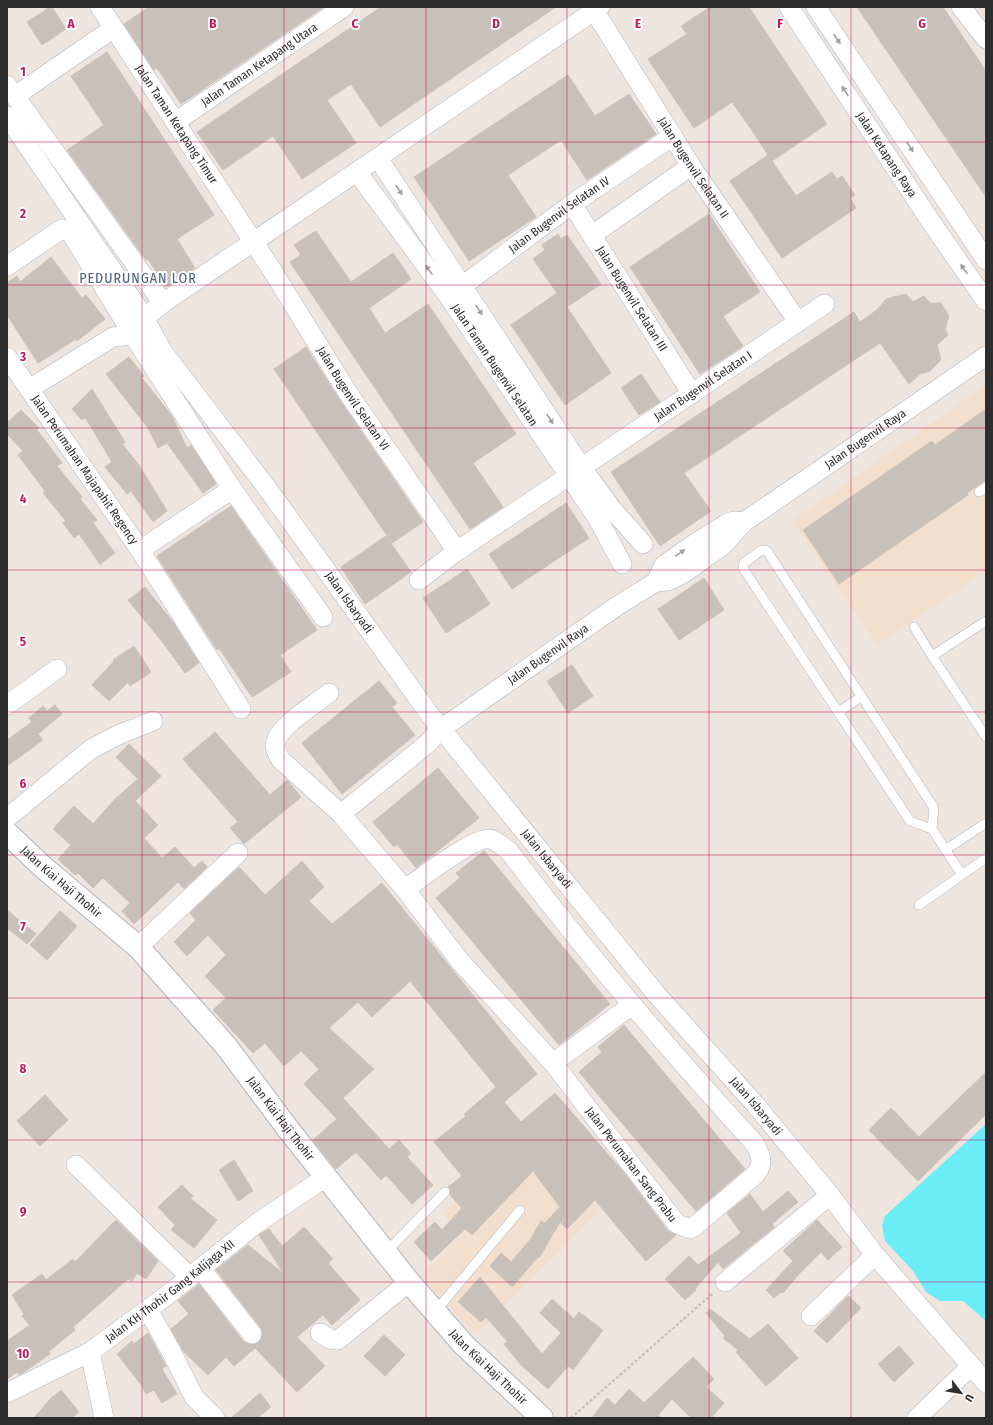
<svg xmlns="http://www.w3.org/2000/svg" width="993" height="1425" viewBox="0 0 993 1425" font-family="'Fira Sans Condensed',sans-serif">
	<rect width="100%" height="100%" fill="#efe5df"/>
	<path fill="#f2dfce" d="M986 385V571L877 645 792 521Z
		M529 1131 600 1211 475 1335 421 1276 462 1236 443 1213 490 1166Z"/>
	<path fill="#6bedf8" d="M986 1124V1321L963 1301H940L926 1292 913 1271 885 1241 882 1226 885 1216Z"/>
	<path fill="#c8c1ba" stroke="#ccc1b8" d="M50 7H52L66 29 42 45 27 22Z
		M149 7H324L181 104 157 68 154 70 124 24Z
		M381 7H556L380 127 351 84 327 100 356 143 302 179 273 136 223 170 197 132Z
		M710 7H749L827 124 772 161 796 196 832 172 837 179 842 176 855 195 850 198 856 208 782 258 730 181 768 155 751 129 732 102 694 128 648 59 687 34 681 26Z
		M857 7H943L969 46 986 71V197Z
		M107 52 214 215 177 239 195 268 166 287 148 259 146 260 67 150 104 125 71 76Z
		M568 75 595 116 629 94 656 134 587 180 561 140 508 175 536 217 469 261 414 177Z
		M709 214 760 292 723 316 743 346 700 374 630 267Z
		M316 231 351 282 393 253 411 279 369 308 385 333 428 304 516 434 473 463 503 507 470 529 290 262 301 255 294 245Z
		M558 234 561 239 567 235 601 284 567 307 611 373 565 405 511 325 557 293 533 259 545 250 542 245Z
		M51 257 82 298 86 295 105 319 77 341 76 339 38 363 7 315V283L17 276 20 282Z
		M906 294 913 302 924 296 930 303H941L949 316 945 329 948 335 937 345 941 360 930 371 920 374 909 384 880 343 836 372 684 473 711 511 660 546 611 472 854 312 860 322 877 310 886 299Z
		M306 347 339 399 423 522 392 543 274 369Z
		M129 357 144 376 142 378 172 416 187 448 191 445 216 484 203 493 167 443 158 448 148 428 106 374Z
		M641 374 660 402 639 415 621 388Z
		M92 389 125 442 122 444 139 465 167 511 153 522 131 491 127 494 105 467 112 462 85 417 82 420 72 409Z
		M986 409V480L967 493 968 495 839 584 803 530 932 441 935 445Z
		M21 410 39 428 37 430 62 463 57 466 82 497 80 499 97 520 93 523 115 553 100 564 79 534 74 538 63 523 66 521 43 493 45 491 18 455 23 451 7 434V423Z
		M566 503 589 538 512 589 489 554Z
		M231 506 317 630 280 655 291 672 252 697 219 648 217 650 157 556Z
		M386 536 411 572 365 604 341 567Z
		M467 569 490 604 446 633 423 598Z
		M704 578 724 610 679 640 658 609Z
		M145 587 173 622 199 663 185 673 164 644 128 600Z
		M134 646 151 672 130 686 128 682 109 701 92 685 114 661 113 660Z
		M572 665 593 696 568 713 547 681Z
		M379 681 397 703 392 707 415 735 342 794 302 743Z
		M55 705 62 714 38 734 43 740 7 766V740L32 722 29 718 43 706 47 711Z
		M215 732 270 795 287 780 301 797 244 844 230 828 238 822 183 759Z
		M129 744 161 776 135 801 158 825 144 838 162 858 175 847 194 868 202 861 207 867 184 889 178 882 134 924 122 911 130 903 103 878 93 888 78 873 75 875 58 859 71 845 53 829 74 806 93 824 115 799 138 779 116 757Z
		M438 768 479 818 416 868 397 844 394 847 373 822Z
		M484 851 610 1004 559 1045 436 898 460 878 456 873Z
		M302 861 324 887 309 901 332 924 382 883 537 1074 504 1102 521 1122 555 1093 625 1174 668 1231 676 1235 646 1261 595 1200 567 1229 560 1222 539 1258 538 1257 512 1287 490 1266 501 1253 511 1262 530 1240 541 1221 545 1223 560 1207 533 1171 472 1235 465 1229 431 1261 414 1242 435 1222 442 1230 462 1208 450 1195 451 1190 448 1187 462 1176 434 1142 466 1116 464 1114 496 1087 410 981 372 1017 358 1002 329 1028 374 1069 343 1098 389 1149 399 1140 411 1154 407 1157 433 1185 412 1204 386 1175 381 1180 356 1152 336 1169 313 1140 337 1119 304 1084 319 1069 301 1051 284 1066 265 1043 253 1053 213 1010 226 998 205 976 226 955 208 935 187 956 174 942 196 920 190 913 239 867 265 895Z
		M7 910 36 934 27 944 7 928Z
		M60 911 77 926 47 960 30 945Z
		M624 1025 745 1169 696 1211 579 1072 602 1052 598 1047Z
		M986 1072V1114L918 1181 869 1130 891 1108 919 1137Z
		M45 1095 68 1120 40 1146 17 1121Z
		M234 1160 253 1191 238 1201 219 1170Z
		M182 1185 193 1196 190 1198 217 1220 194 1248 171 1230 175 1225 158 1207Z
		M788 1191 798 1202 772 1224 774 1227 723 1269 718 1262 695 1289 696 1290 685 1300 665 1279 689 1256 698 1265 741 1233 727 1213 750 1194 763 1212Z
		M116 1220 158 1261 146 1279 137 1273 132 1281 128 1279 73 1327 75 1330 49 1351 50 1354 24 1372 19 1375 17 1372 7 1379V1341L30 1325 22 1316 24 1314 12 1295 42 1274 46 1280 73 1259 75 1262Z
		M817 1220 842 1247 828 1260 821 1252 799 1274 783 1293 781 1292 774 1298 766 1290 793 1261 783 1251Z
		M304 1227 333 1259 328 1263 360 1300 332 1325 323 1315 297 1337 325 1366 297 1392 255 1348 234 1366 226 1357 208 1375 184 1352 171 1329 189 1314 178 1301 199 1284 243 1341 248 1344 258 1343 262 1338 261 1328 216 1270 248 1245 284 1274 259 1235 269 1229 282 1246Z
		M480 1277 542 1354 561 1333 540 1313 552 1299 574 1319 579 1312 603 1330 573 1370 568 1366 548 1389 521 1365 504 1344 508 1342 486 1317 481 1322 458 1302Z
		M848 1296 861 1308 827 1343 814 1331Z
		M710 1309 750 1339 768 1324 798 1358 766 1386 736 1352 738 1350 723 1338 725 1336 706 1313Z
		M148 1333 166 1366 162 1369 177 1394 162 1403 154 1390 146 1394 142 1386 117 1354 132 1341 134 1344Z
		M384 1335 405 1355 385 1376 364 1356Z
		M899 1346 914 1363 894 1382 878 1364Z
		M693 1357 714 1379 706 1387 724 1403 711 1418H691L672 1399 658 1415 661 1418H592L607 1398 615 1405 629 1389 644 1403Z
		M61 1390 79 1412 71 1418H34L51 1398Z
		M260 1393 271 1407 257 1418H231Z"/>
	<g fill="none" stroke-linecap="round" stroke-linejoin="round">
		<defs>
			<path id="lane" d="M979 492 986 487
				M762 550 767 551 934 808 932 829 910 821 743 568 744 563Z
				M986 621 932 656 986 737
				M914 627 932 656
				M838 712 861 697
				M932 829 962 875
				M945 850 986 823
				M919 905 986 858
				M386 1252 445 1192
				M435 1312 520 1210"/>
			<g id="street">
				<path id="s1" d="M100 7 270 267 348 393 457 551"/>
				<path id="s2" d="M592 7 691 166 798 322"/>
				<path id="s3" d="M789 7 933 225 986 301"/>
				<path d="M816 7 986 260"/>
				<path d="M961 7 986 39"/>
				<path d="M7 85 163 303"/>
				<path d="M15 96 114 28"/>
				<path id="s4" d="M7 116 140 311 163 352 270 492 430 715 657 995 754 1103 830 1195 875 1255 986 1383"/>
				<path id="s5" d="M175 122 344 7"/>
				<path d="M378 158 582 468 612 509 643 544"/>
				<path id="s6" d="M357 172 449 297 598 519 622 564"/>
				<path id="s7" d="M572 204 692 394"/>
				<path d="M592 235 691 166"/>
				<path d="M7 266 62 229 71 233 133 335 232 489 323 617"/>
				<path id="s8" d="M453 293 572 204 673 136"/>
				<path d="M144 318 163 303 600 7"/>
				<path id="s9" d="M7 357 140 550 241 709"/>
				<path d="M29 389 113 337 133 335 142 330"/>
				<path d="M140 550 232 489"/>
				<path id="s10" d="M419 580 457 551 825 304"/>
				<path d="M656 582 664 565 697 542 726 524 734 521 744 522"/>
				<path id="s11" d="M329 693C315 705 277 726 275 745 275 751 278 755 281 760L341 814 405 889 459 960 553 1063 677 1224 690 1229 695 1226 756 1174C764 1163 761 1155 755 1144 669 1050 586 953 509 851 503 847 498 841 490 839 475 836 420 879 405 889"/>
				<path d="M7 705 57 669"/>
				<path id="s12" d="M341 814 427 744 441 729 617 606 656 582 668 581 684 573 722 546 744 522 986 356"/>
				<path d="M7 818 91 749 120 734 153 721"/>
				<path d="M138 947 238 853"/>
				<path d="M553 1063 632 1005"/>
				<path d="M76 1165 189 1276"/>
				<path d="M200 1268 252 1334"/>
				<path d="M725 1282 830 1195"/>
				<path d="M148 1310 171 1351 194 1397 215 1418"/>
				<path d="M811 1316 875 1255"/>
				<path d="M320 1333 330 1339 338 1340 409 1282"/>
				<path d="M90 1352 104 1418"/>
				<path id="s13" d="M7 1393 90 1352 170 1293 257 1223 326 1177"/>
				<path d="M917 1418 971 1366"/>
			</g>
			<g id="secondary">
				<path id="s14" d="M7 833 44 868 138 947 226 1046 288 1129 409 1282 464 1345 542 1418"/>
			</g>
		</defs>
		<use href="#lane" stroke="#afb5be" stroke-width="10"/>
		<use href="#street" stroke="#afb5be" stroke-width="20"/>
		<use href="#secondary" stroke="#afb5be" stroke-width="24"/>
		<path stroke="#c4c4c4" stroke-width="2.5" stroke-dasharray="3 2" stroke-linecap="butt" d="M571 1418 712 1294"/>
		<use href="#lane" stroke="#fff" stroke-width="9"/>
		<use href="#street" stroke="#fff" stroke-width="19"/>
		<use href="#secondary" stroke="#fff" stroke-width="22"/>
	</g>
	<defs><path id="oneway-solid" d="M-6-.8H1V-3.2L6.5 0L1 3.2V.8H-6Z"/></defs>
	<g fill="#a0a0a0">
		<use href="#oneway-solid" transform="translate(837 39) rotate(56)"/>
		<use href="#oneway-solid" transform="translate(845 91) rotate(-124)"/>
		<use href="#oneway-solid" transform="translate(910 147) rotate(56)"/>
		<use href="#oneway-solid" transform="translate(399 190) rotate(56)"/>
		<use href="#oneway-solid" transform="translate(964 269) rotate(-125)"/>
		<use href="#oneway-solid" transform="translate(429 270) rotate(-126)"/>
		<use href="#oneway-solid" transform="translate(479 310) rotate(57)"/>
		<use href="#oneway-solid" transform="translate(550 419) rotate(57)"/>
		<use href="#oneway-solid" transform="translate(680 553) rotate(-34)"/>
	</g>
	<path fill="none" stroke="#c2185b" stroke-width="1" stroke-opacity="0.55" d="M142 7V1418M284 7V1418M426 7V1418M567 7V1418M709 7V1418M851 7V1418M7 142H986M7 285H986M7 428H986M7 570H986M7 712H986M7 855H986M7 998H986M7 1140H986M7 1282H986"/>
	<g text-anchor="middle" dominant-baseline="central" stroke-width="4" stroke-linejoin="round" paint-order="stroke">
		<g font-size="12" fill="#2d2d2d" stroke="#fff">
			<text stroke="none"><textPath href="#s5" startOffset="102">Jalan Taman Ketapang Utara</textPath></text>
			<text stroke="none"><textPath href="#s1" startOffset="140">Jalan Taman Ketapang Timur</textPath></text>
			<text stroke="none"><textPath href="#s3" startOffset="177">Jalan Ketapang Raya</textPath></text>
			<text stroke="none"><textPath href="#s2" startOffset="190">Jalan Bugenvil Selatan II</textPath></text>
			<text stroke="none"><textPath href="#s8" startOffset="132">Jalan Bugenvil Selatan IV</textPath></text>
			<text stroke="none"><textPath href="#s7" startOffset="112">Jalan Bugenvil Selatan III</textPath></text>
			<text stroke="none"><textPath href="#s6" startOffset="237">Jalan Taman Bugenvil Selatan</textPath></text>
			<text stroke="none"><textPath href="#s10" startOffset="344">Jalan Bugenvil Selatan I</textPath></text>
			<text stroke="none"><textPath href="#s1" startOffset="466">Jalan Bugenvil Selatan VI</textPath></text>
			<text stroke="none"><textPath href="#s12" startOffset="648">Jalan Bugenvil Raya</textPath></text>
			<text stroke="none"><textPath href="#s9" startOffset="137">Jalan Perumahan Majapahit Regency</textPath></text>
			<text stroke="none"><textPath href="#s4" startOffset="595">Jalan Isbaryadi</textPath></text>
			<text stroke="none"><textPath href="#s12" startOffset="262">Jalan Bugenvil Raya</textPath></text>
			<text stroke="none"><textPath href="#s4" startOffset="919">Jalan Isbaryadi</textPath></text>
			<text stroke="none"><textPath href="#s14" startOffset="73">Jalan Kiai Haji Thohir</textPath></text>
			<text stroke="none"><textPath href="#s4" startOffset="1243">Jalan Isbaryadi</textPath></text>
			<text stroke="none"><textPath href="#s14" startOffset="397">Jalan Kiai Haji Thohir</textPath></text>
			<text stroke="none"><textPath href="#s11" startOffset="629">Jalan Perumahan Sang Prabu</textPath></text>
			<text stroke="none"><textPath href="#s13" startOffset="193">Jalan KH Thohir Gang Kalijaga XII</textPath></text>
			<text stroke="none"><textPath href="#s14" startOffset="721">Jalan Kiai Haji Thohir</textPath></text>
		</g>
		<g font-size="14" letter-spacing="1" fill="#495e83" stroke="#fff">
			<text x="138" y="278">PEDURUNGAN LOR</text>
		</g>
	</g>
	<g font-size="13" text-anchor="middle" font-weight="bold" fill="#c2185b" stroke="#fff" stroke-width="4" stroke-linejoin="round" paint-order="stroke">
		<text x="71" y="28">A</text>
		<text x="213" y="28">B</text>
		<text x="355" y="28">C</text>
		<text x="496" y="28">D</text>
		<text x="638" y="28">E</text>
		<text x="780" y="28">F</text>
		<text x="922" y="28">G</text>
		<text x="23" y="76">1</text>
		<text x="23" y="218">2</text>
		<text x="23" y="361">3</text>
		<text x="23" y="503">4</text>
		<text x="23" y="646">5</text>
		<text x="23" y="788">6</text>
		<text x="23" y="931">7</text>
		<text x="23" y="1073">8</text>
		<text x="23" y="1216">9</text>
		<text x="23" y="1358">10</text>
	</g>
	<rect width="993" height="1425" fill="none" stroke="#2d2d2d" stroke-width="16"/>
	<g transform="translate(961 1393) rotate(121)" stroke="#ffffff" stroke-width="3" paint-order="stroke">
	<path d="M0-3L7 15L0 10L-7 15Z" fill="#2d2d2d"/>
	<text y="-6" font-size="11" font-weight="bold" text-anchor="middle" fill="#2d2d2d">U</text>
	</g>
</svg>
